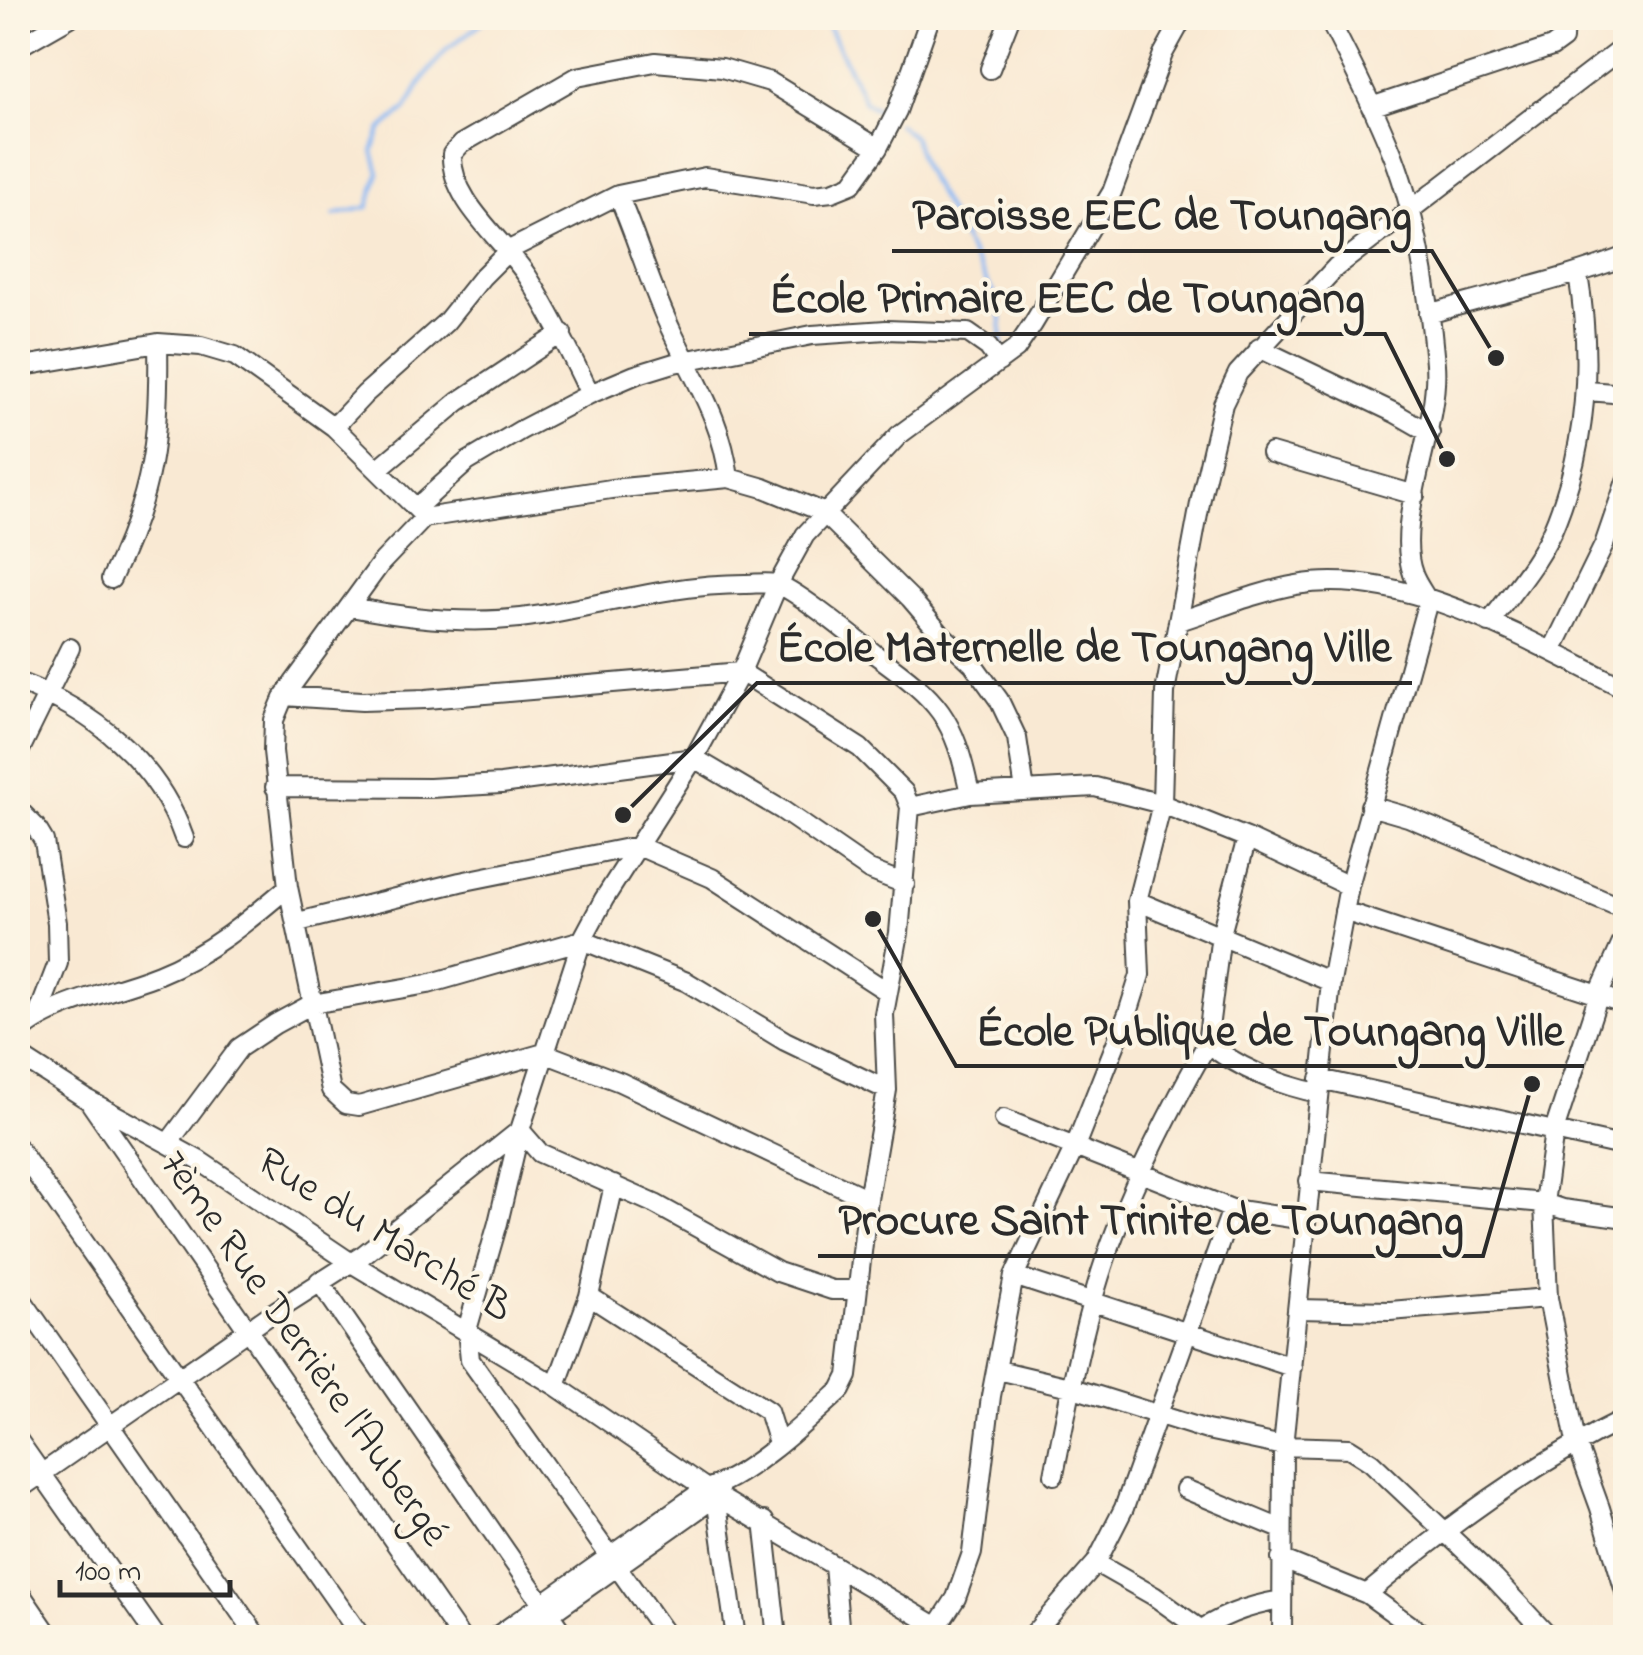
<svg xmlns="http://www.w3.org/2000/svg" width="1643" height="1655" viewBox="0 0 1643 1655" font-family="'Indie Flower',sans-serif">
	<rect width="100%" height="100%" fill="#fcf5e5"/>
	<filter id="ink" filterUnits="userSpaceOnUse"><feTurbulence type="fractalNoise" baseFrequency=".01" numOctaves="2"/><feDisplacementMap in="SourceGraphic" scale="20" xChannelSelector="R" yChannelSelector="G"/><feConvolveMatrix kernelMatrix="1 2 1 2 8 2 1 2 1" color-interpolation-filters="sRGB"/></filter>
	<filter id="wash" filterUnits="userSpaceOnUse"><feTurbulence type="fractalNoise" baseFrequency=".0048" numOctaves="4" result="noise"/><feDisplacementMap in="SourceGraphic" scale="40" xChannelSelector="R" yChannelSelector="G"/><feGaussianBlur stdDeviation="2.25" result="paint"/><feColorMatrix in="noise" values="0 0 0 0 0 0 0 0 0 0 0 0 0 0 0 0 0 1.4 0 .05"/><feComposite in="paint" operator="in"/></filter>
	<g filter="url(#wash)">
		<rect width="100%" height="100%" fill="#f9e9d3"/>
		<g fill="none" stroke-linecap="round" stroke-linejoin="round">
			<path stroke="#88b8f4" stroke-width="4" d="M824 18 865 102 886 116
				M898 124 914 138 922 165 993 293 1001 319 1002 350
				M334 215 368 207 379 173 373 151 381 130 406 109 425 76 447 49 488 18"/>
		</g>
	</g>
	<g filter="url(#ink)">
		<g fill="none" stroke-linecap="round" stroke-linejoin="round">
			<defs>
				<path id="minor" d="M18 47 69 18
					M990 69 1010 18
					M1371 107 1552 47 1563 39 1564 18
					M618 195C638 241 651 289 673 334 697 384 722 421 729 478
					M1429 314C1494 294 1562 281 1626 256
					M1259 348 1395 413 1430 433
					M18 367 158 343 201 346 235 356 334 427 421 513
					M1587 391 1626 394
					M590 394C571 354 552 315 528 277 503 239 450 201 452 154L461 144 577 77 655 62 722 68 770 82 878 148
					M334 427 365 394 446 322 482 277 509 250 618 195 705 177 814 194 832 192 852 184 878 148 897 111 930 18
					M1271 453 1415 495
					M379 468 458 402 562 333
					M417 507 467 462 521 430 590 394 635 375 674 363 812 335 886 330 968 333 988 347 999 362
					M111 579C153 493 160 437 158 343
					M351 607C412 619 480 626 541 615 609 603 676 584 745 584 755 584 767 582 776 584 794 588 857 640 876 655 939 701 954 716 970 794
					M1179 621C1217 609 1257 592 1296 585 1406 566 1530 642 1626 689
					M1489 623C1513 591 1543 557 1557 519 1588 439 1592 358 1578 274
					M1552 651 1604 545 1626 481
					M18 682C93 710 157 761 184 838
					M284 696 362 701 426 699 741 672 860 748 904 792 910 807 899 933 884 1014 887 1090 868 1199 848 1376 841 1390C809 1419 746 1479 705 1489L494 1638
					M18 754 70 648
					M275 787 430 788 501 784 694 758 782 810 869 870 905 884
					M1370 806 1408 817 1626 910
					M910 807 970 794 1095 787 1162 804 1247 838 1349 886
					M18 809 35 826 44 841 57 923 58 963 38 1015
					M1247 838 1221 934 1207 1044C1242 1069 1277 1085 1319 1093
					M1137 901 1331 982
					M1344 911 1626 1004
					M298 922 460 882 638 846 712 878 888 992
					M1626 934 1599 994 1554 1131 1544 1203 1548 1298 1576 1442 1600 1508 1626 1595
					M18 1034C46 1004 118 991 159 974 209 954 248 921 288 887
					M18 1055 88 1100 200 1161 350 1262 556 1386 717 1496 956 1638
					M1320 1079 1626 1147
					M91 1104 461 1638
					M1004 1119 1232 1209 1305 1220
					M169 1142 239 1048 275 1024 312 1004 428 984 582 940 687 982 785 1041 887 1090
					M18 1148 362 1638
					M1309 1181 1544 1203 1562 1209 1626 1218
					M868 1199 620 1082 544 1053 359 1106 346 1104 331 1090 288 887 273 751 274 720 284 696 381 563 424 518 611 489 729 478 764 488 823 512 910 598 939 632 973 664 999 700 1017 738 1025 791
					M1014 1276 1292 1367
					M319 1281 566 1638
					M18 1294 258 1638
					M589 1296 768 1411 778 1443
					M1298 1309 1390 1311 1548 1298
					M998 1370 1070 1387 1207 1430 1250 1439 1283 1446 1349 1448 1371 1462 1495 1579 1550 1638
					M556 1386 589 1296 614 1185
					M18 1440 157 1638
					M1054 1475C1070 1393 1085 1309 1116 1230 1141 1166 1173 1104 1207 1044
					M1185 1489 1281 1529
					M18 1490 277 1310 363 1255 520 1130 540 1153 655 1204 778 1272 832 1290H856
					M720 1498 718 1511 736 1638
					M764 1521 777 1638
					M1281 1559 1367 1594 1428 1638
					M1096 1563 1154 1596 1200 1629
					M834 1565 840 1638
					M18 1590 51 1638
					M1367 1594C1447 1527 1531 1464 1626 1418
					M516 1638 717 1496 720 1486
					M668 1638 470 1360 467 1330 498 1223 520 1130 582 940 604 899 694 758 741 672 778 584 805 535 899 435 1016 349 1033 324 1112 192 1163 54 1183 18
					M930 1638 956 1598 972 1553 991 1396 1014 1276 1074 1149 1128 1013 1140 975 1137 901 1162 804 1165 692 1201 498 1223 404 1238 373 1336 267 1626 45
					M1030 1638 1096 1563 1124 1508 1232 1209
					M1189 1638C1218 1616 1247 1606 1281 1600
					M1282 1638 1283 1446 1331 982 1349 886 1428 601C1423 592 1416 583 1413 574 1393 521 1440 427 1435 364 1429 295 1418 220 1393 155 1374 108 1351 62 1328 18"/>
			</defs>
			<use href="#minor" stroke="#4a4844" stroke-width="22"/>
			<use href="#minor" stroke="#fff" stroke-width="18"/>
		</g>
	</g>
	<g text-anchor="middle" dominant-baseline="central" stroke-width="8" stroke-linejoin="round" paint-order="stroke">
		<g font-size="42" fill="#2b2b2b" stroke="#fcf5e5">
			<text transform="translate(384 1236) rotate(32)">Rue du Marché B</text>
			<text transform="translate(303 1349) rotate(55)">7ème Rue Derrière l'Aubergé</text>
		</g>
	</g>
	<path fill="none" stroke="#2b2b2b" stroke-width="4" d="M1496 358L1432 251H892M1447 459L1385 334H749M623 815L757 683H1412M873 919L956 1066H1584M1532 1084L1483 1256H818"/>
	<g fill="#2b2b2b" stroke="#fcf5e5" stroke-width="4">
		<circle cx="1496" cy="358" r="10"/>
		<circle cx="1447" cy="459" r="10"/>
		<circle cx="623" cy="815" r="10"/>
		<circle cx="873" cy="919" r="10"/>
		<circle cx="1532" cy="1084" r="10"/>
	</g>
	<g font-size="45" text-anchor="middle" font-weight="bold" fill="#2b2b2b" stroke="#fcf5e5" stroke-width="8" stroke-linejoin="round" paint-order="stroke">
		<text x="1162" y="229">Paroisse EEC de Toungang</text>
		<text x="1067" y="312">École Primaire EEC de Toungang</text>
		<text x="1084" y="661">École Maternelle de Toungang Ville</text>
		<text x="1270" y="1045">École Publique de Toungang Ville</text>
		<text x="1151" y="1234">Procure Saint Trinite de Toungang</text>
	</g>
	<rect width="1643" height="1655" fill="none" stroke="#fcf5e5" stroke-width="60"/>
	<path d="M60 1580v15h170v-15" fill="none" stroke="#2b2b2b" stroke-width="5"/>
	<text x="75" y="1580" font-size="30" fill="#2b2b2b" stroke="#fcf5e5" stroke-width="8" paint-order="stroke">100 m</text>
</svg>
